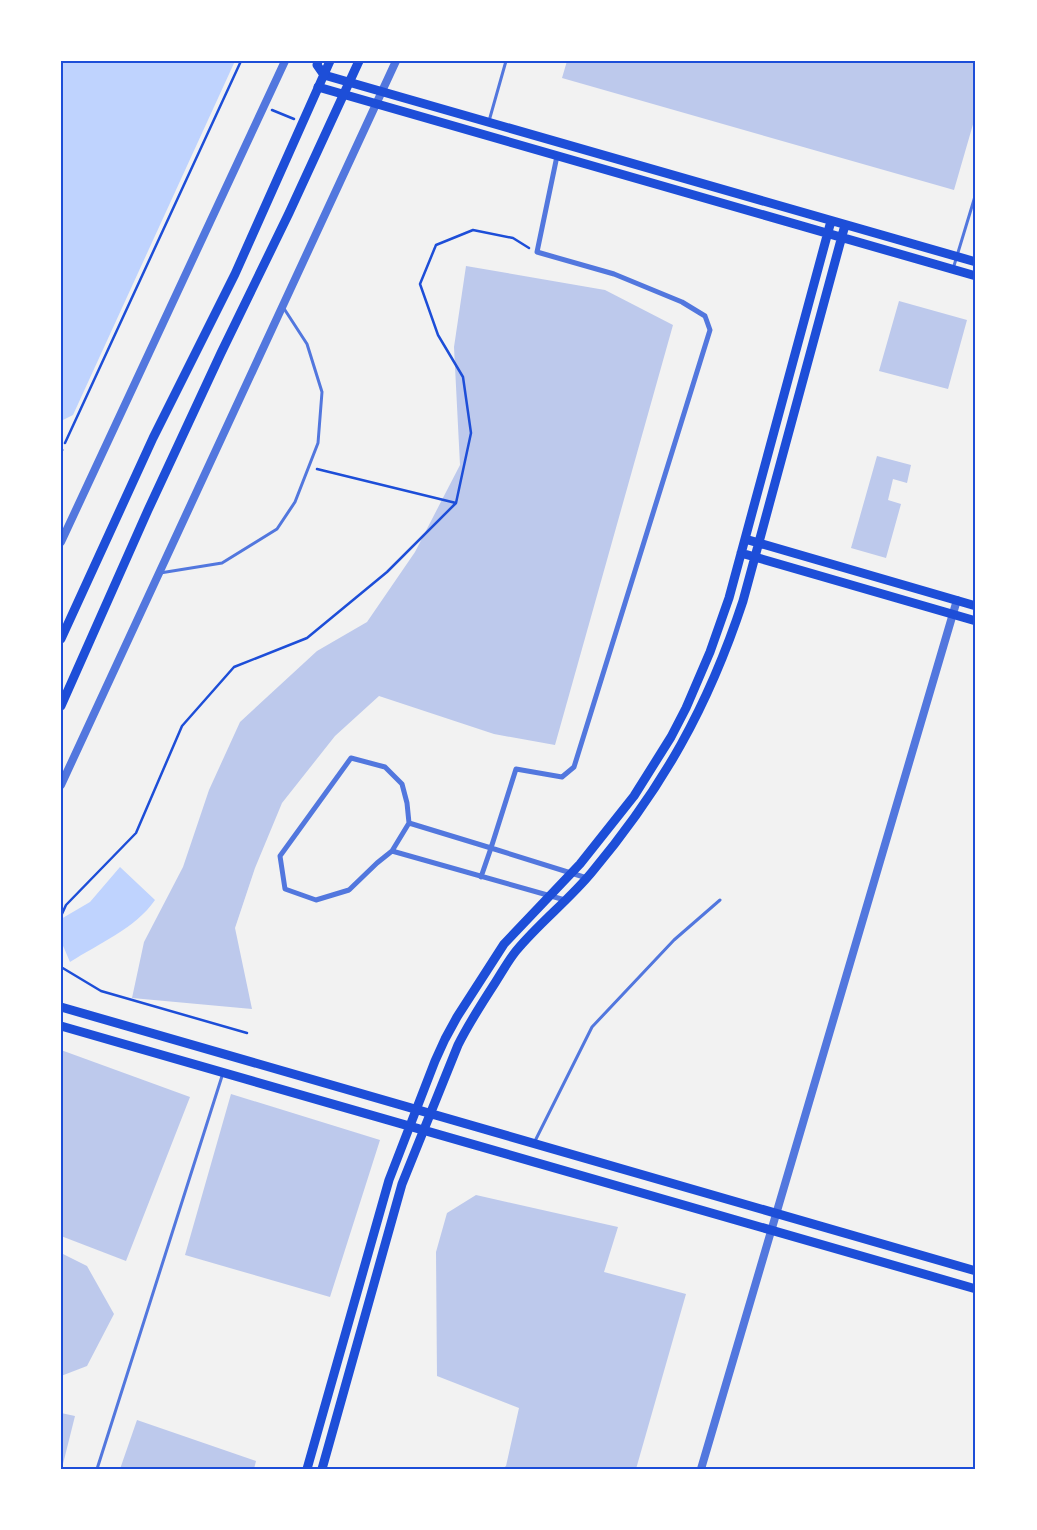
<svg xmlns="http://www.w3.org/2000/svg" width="1037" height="1530" viewBox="0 0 1037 1530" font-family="'Exo 2',sans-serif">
	<rect width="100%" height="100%" fill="#f2f2f2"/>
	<path fill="#bfd3fe" d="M61 61H235L73 415 61 421Z
		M120 867 155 900C136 928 98 944 70 962L61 941V919L90 902Z"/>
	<path fill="#bdc9ec" d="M567 61H976V114L954 190 562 78Z
		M466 266 605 290 673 325 555 745 494 734 379 696 335 736 282 803 255 868 235 928 252 1009 132 998 144 942 183 867 209 790 240 722 317 651 367 622 415 552 460 465 454 347Z
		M899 301 967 320 948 389 879 371Z
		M877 456 911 465 907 483 893 479 888 500 901 504 886 558 851 548Z
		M61 1050 190 1097 126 1261 61 1236Z
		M231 1094 380 1140 330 1297 185 1255Z
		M476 1195 618 1227 604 1272 686 1294 636 1469H502L506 1466 519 1408 437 1376 436 1252 447 1213Z
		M61 1253 87 1266 114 1314 87 1366 61 1376Z
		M61 1413 75 1416 62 1468H61Z
		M137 1420 256 1461 254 1469H120Z"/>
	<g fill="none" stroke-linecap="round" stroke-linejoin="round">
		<path stroke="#1d4ed8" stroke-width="2.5" d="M272 110 294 119
			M65 443 241 61
			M317 469 456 503
			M61 916 66 905 136 833 182 726 234 667 307 638 387 572 456 503 471 433 463 377 438 335 420 284 436 245 473 230 513 238 529 248
			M61 967 101 991 247 1033"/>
		<path stroke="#5277de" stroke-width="3" d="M489 121 506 61
			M953 269 976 193
			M61 449 62 450
			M160 573 222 563 277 529 295 502 318 443 322 392 307 344 283 307
			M534 1143 592 1027 674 940 720 900
			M97 1469 223 1073"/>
		<path stroke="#5277de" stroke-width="5" d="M409 823 392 851 377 863 349 890 316 900 285 889 280 856 351 758 385 767 402 784 407 803 409 823 491 848 516 769 562 777 574 767 710 330 705 316 682 302 614 274 537 252 557 156
			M392 851 565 900
			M481 877 491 848 587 878"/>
		<path stroke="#5277de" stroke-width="8" d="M61 542 285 61
			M61 785 396 61
			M701 1469 957 600"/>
		<path stroke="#1d4ed8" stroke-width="9" d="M324 75 976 262
			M318 87 976 276
			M745 539 976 606
			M741 553 976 621
			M61 1007 976 1271
			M61 1026 976 1289
			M307 1469 389 1180 435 1061 445 1039 457 1017 504 944 580 864 634 796 671 737 686 708 710 652 729 598 831 221
			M322 1469 402 1184 458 1045C469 1023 482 1003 495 983 502 972 508 961 516 951 539 923 569 900 592 872 663 787 708 707 743 601L845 225"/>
		<path stroke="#1d4ed8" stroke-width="9" d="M318 61 317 65 324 75
			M61 639 153 438 235 274 330 61
			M61 706 148 510 221 353 289 213 359 61"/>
	</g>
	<rect width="1037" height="1530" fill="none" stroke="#ffffff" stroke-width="125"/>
	<rect x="62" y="62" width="912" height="1406" fill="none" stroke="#1d4ed8" stroke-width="2"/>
</svg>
